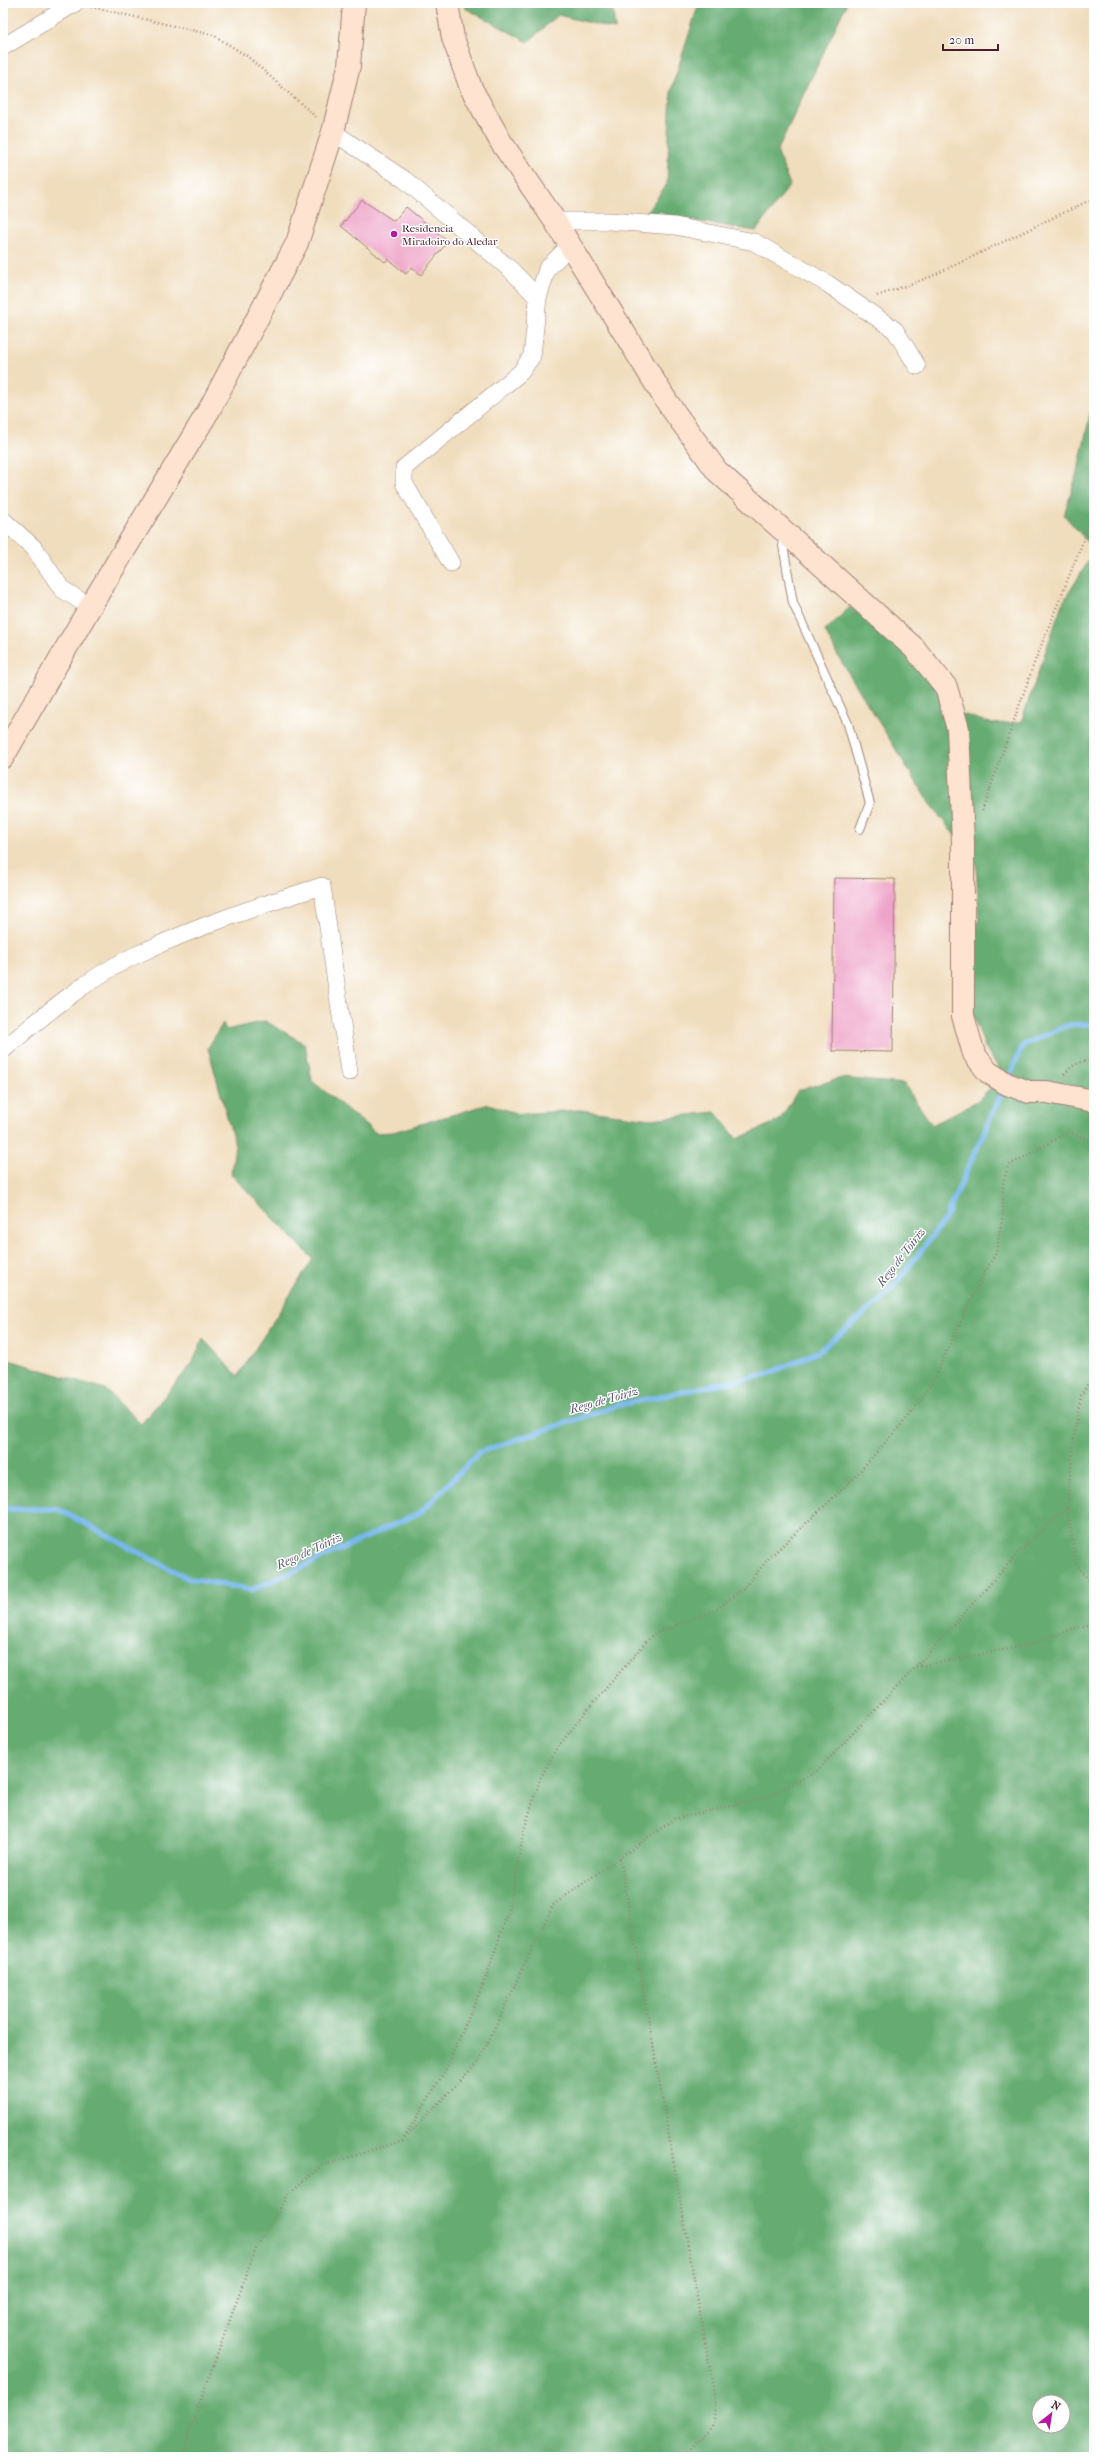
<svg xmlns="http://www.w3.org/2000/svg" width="1097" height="2460" viewBox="0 0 1097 2460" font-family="'IM FELL French Canon',serif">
	<rect width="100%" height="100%" fill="#fff"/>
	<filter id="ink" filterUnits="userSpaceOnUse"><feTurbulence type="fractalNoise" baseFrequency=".025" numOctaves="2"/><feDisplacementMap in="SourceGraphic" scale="8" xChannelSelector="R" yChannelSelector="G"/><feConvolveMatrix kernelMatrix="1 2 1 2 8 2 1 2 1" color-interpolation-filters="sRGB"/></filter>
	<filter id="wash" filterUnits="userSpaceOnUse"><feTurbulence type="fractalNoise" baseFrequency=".012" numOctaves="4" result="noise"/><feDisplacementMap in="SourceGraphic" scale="16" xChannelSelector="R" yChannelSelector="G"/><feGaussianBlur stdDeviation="0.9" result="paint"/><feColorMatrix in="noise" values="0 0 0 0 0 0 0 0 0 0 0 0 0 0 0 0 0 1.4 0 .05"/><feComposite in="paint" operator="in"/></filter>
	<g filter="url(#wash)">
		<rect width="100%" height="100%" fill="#f0ddbd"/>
		<path fill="#66ac72" stroke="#58664e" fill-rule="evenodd" d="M464 3H612L615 29 558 15 528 42 465 8Z
			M699 3H847L777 151 790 185 756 231 646 213 667 184 671 90Z
			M1094 395V549L1064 515 1079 466Z
			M1094 552V2457H3V1360H9L105 1389 141 1424 192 1364 203 1339 238 1376 313 1259 231 1174 235 1145 208 1048 223 1023 226 1030 265 1021 305 1044 312 1081 376 1133 393 1132 489 1104 518 1114 579 1110 652 1119 715 1112 737 1139 780 1120 798 1090 842 1078 904 1084 932 1125 977 1101 1003 1075 985 1047 967 998V957L979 919 976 862 929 803 838 656 825 631 850 607 897 643 956 712 993 724 1021 722 1062 604ZM1039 2402H1063V2426H1039Z"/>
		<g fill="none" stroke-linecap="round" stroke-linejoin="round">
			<path stroke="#77b7eb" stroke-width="5.5" d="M1008 1080 1023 1045 1069 1025 1094 1024
				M3 1509H58L187 1578 252 1590 421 1512 480 1452 619 1405 768 1374 818 1352 888 1294 945 1219 1004 1088"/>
		</g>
		<g id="blocks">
			<path fill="#eea3c8" d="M362 200 394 221 406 207 448 241 421 275 412 267 406 274 388 259 385 262 341 226Z
				M834 878 895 879 893 1052 832 1051Z"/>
		</g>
	</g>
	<g filter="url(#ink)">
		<use href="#blocks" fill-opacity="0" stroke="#9d7e74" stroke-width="1"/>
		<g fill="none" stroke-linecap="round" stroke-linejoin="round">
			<defs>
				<path id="lane" d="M781 534 793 603 848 724 870 803 860 829"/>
				<path id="street" d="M3 47 75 3
					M333 132 405 180 511 270 538 298
					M555 221H609L675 226 754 242 828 284 895 330 917 366
					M3 520 34 548 62 589 90 607
					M451 563 404 483V468L521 372 532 356 538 298 547 269 570 245
					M3 1050C43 1016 86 979 134 956 195 927 258 906 322 886L349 1072"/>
				<path id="secondary" d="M447 3 453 38 471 88 501 142 555 221 667 402 717 471 914 648 946 687 958 729 963 843V1016L974 1054 988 1072 1007 1084 1029 1092H1047L1094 1101
					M3 757 90 607 209 410 297 243 333 132 349 66 354 3"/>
			</defs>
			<use href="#lane" stroke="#9d7e74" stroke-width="10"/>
			<use href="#street" stroke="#9d7e74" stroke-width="18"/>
			<use href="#secondary" stroke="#9d7e74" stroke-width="24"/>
			<path stroke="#9d7e74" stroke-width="2.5" stroke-dasharray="1 3" stroke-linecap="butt" d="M91 7 213 35 247 56 316 117
				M877 296 930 277 1088 201H1094
				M982 811 1035 661 1094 514
				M1064 1074C1073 1065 1081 1060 1094 1060
				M1067 1508 1076 1564 1094 1587
				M916 1667 1033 1644 1072 1629 1094 1625
				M620 1858 715 2398 714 2421 707 2432 685 2457
				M404 2138 445 2071 485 1980 509 1910 524 1830 540 1779 557 1748 588 1709 653 1634 714 1611 743 1589 769 1558 852 1480 908 1417 932 1383 981 1279 996 1253 1003 1213V1184L1008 1166 1069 1132 1094 1142
				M183 2457 188 2435 256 2248 288 2195 321 2166 402 2141 479 2061 553 1905 674 1819 765 1798 816 1772 926 1656 1018 1553 1067 1507 1074 1434 1081 1396 1094 1373"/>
			<use href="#lane" stroke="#fff" stroke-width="8"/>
			<use href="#street" stroke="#fff" stroke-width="17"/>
			<use href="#secondary" stroke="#fee3d1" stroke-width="22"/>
		</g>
	</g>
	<circle fill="#b5179e" stroke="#fff" stroke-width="1.5" cx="394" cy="234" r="4"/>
	<g text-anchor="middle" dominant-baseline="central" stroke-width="3" stroke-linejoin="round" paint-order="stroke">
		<g font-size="11" fill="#4a1f2b" stroke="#fff" text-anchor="start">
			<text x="402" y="228">Residencia<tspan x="402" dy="13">Miradoiro do Aledar</tspan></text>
		</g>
		<g font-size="12" font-style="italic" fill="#5a546e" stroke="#fff">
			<text transform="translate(901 1257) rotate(-52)">Rego de Toiriz</text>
			<text transform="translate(604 1400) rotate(-16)">Rego de Toiriz</text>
			<text transform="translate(309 1551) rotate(-25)">Rego de Toiriz</text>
		</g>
	</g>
	<rect width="1097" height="2460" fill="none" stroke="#fff" stroke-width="16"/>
	<g transform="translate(1051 2414) rotate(30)"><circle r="19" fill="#ffffff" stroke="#b7a5aa"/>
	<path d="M0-3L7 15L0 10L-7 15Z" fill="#b5179e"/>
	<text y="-6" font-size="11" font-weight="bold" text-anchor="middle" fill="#4a1f2b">N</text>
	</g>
	<path d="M943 44v6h55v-6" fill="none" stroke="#4a1f2b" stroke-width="2"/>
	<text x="949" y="44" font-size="12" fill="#4a1f2b" stroke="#ffffff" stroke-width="3" paint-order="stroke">20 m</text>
</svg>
